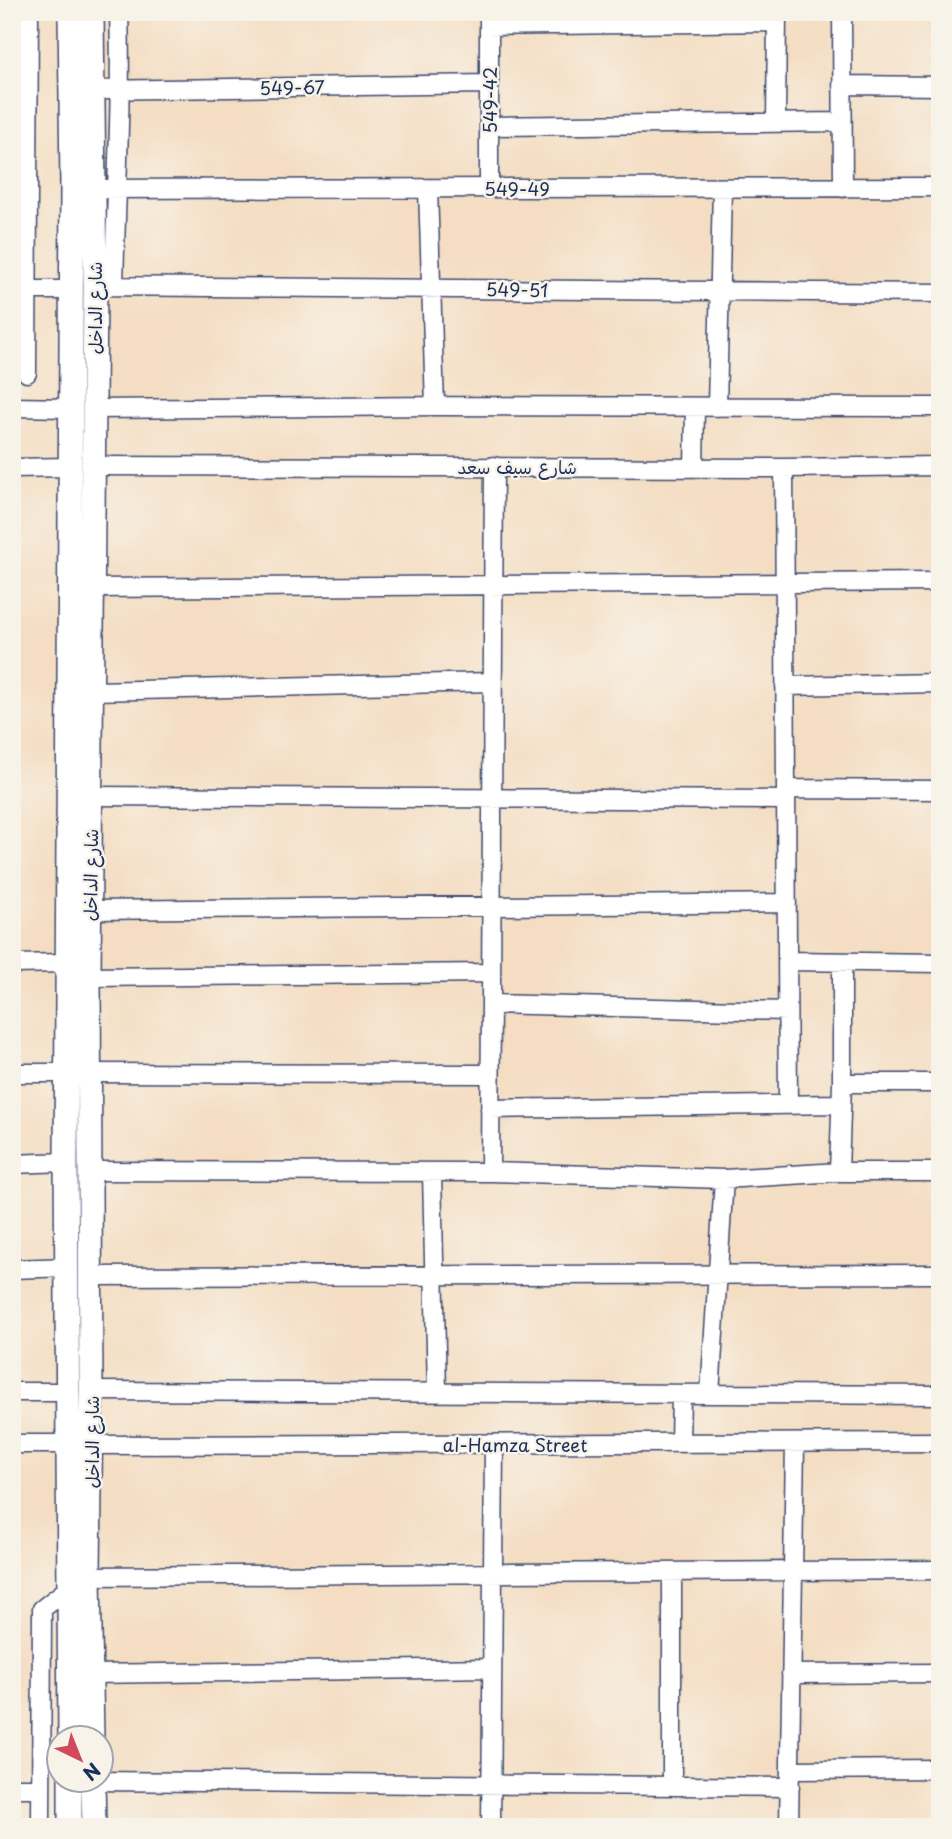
<svg xmlns="http://www.w3.org/2000/svg" width="952" height="1839" viewBox="0 0 952 1839" font-family="'Playpen Sans','Playpen Sans Arabic',sans-serif">
	<rect width="100%" height="100%" fill="#f7f3e8"/>
	<filter id="ink" filterUnits="userSpaceOnUse"><feTurbulence type="fractalNoise" baseFrequency=".0143" numOctaves="2"/><feDisplacementMap in="SourceGraphic" scale="14" xChannelSelector="R" yChannelSelector="G"/><feConvolveMatrix kernelMatrix="1 2 1 2 8 2 1 2 1" color-interpolation-filters="sRGB"/></filter>
	<filter id="wash" filterUnits="userSpaceOnUse"><feTurbulence type="fractalNoise" baseFrequency=".00686" numOctaves="4" result="noise"/><feDisplacementMap in="SourceGraphic" scale="28" xChannelSelector="R" yChannelSelector="G"/><feGaussianBlur stdDeviation="1.57" result="paint"/><feColorMatrix in="noise" values="0 0 0 0 0 0 0 0 0 0 0 0 0 0 0 0 0 1.4 0 .05"/><feComposite in="paint" operator="in"/></filter>
	<g filter="url(#wash)">
		<rect width="100%" height="100%" fill="#f4ddc2"/>
	</g>
	<g filter="url(#ink)">
		<g fill="none" stroke-linecap="round" stroke-linejoin="round">
			<defs>
				<path id="minor" d="M489 12V188
					M842 12 843 188
					M489 26 777 22
					M842 85 940 86
					M94 90 489 84
					M776 123 777 12
					M489 126 842 122
					M94 189 940 187
					M428 189 435 406
					M95 286 940 293
					M114 286C116 194 122 104 119 12
					M12 290H71
					M27 373 29 12
					M12 407 69 408
					M717 407 722 188
					M94 409 435 406 940 407
					M94 466 784 468 940 466
					M12 468 70 467
					M694 468 695 407
					M784 468 788 1105
					M92 588 940 582
					M785 686 940 683
					M92 691 493 682
					M786 789 940 790
					M92 796 786 800
					M90 910 787 903
					M787 961 940 963
					M12 964 67 963
					M89 977 491 973
					M491 1004 787 1011
					M12 1073H67
					M89 1073 490 1074
					M842 1083H940
					M490 1109 841 1104
					M12 1164 66 1162
					M89 1171 490 1172 724 1179 839 1172H940
					M432 1172 437 1392
					M490 1172 494 466
					M839 1172 842 1083V962
					M12 1269 69 1267
					M89 1276 940 1274
					M91 1391 940 1395
					M12 1392H69
					M710 1394 724 1179
					M680 1443 681 1394
					M12 1444H69
					M91 1445 940 1442
					M89 1576 940 1570
					M91 1674 492 1668
					M791 1674 940 1673
					M790 1770 940 1769
					M93 1781 790 1787
					M672 1786V1572
					M12 1788H41
					M41 1827 42 1609 70 1587
					M491 1827 494 1444
					M789 1827 795 1443"/>
				<path id="major" d="M70 12 72 188 66 1162 70 1738
					M92 12 95 286 89 977 91 1391 89 1576 92 1738
					M70 1780V1827
					M93 1780 94 1827"/>
			</defs>
			<use href="#minor" stroke="#3c496d" stroke-width="21"/>
			<use href="#major" stroke="#3c496d" stroke-width="26"/>
			<use href="#minor" stroke="#fff" stroke-width="18"/>
			<use href="#major" stroke="#fff" stroke-width="23"/>
		</g>
	</g>
	<g text-anchor="middle" dominant-baseline="central" stroke-width="5" stroke-linejoin="round" paint-order="stroke">
		<g font-size="18" fill="#1b2f5e" stroke="#f7f3e8">
			<text transform="translate(292 87) rotate(-1)">549-67</text>
			<text transform="translate(489 100) rotate(-90)">549-42</text>
			<text x="517" y="188">549-49</text>
			<text transform="translate(517 289) rotate(1)">549-51</text>
			<text transform="translate(94 308) rotate(-90)">شارع الداخل</text>
			<text x="517" y="466">شارع سيف سعد</text>
			<text transform="translate(90 875) rotate(-89)">شارع الداخل</text>
			<text transform="translate(91 1442) rotate(-90)">شارع الداخل</text>
			<text x="515" y="1444">al-Hamza Street</text>
		</g>
	</g>
	<rect width="952" height="1839" fill="none" stroke="#f7f3e8" stroke-width="42"/>
	<g transform="translate(80 1759) rotate(137)"><circle r="33" fill="#f7f3e8" stroke="#9fa5b1" stroke-width="2"/>
	<path d="M0-5L12 26L0 18L-12 26Z" fill="#d1495b"/>
	<text y="-10" font-size="19" font-weight="bold" text-anchor="middle" fill="#1b2f5e">N</text>
	</g>
</svg>
